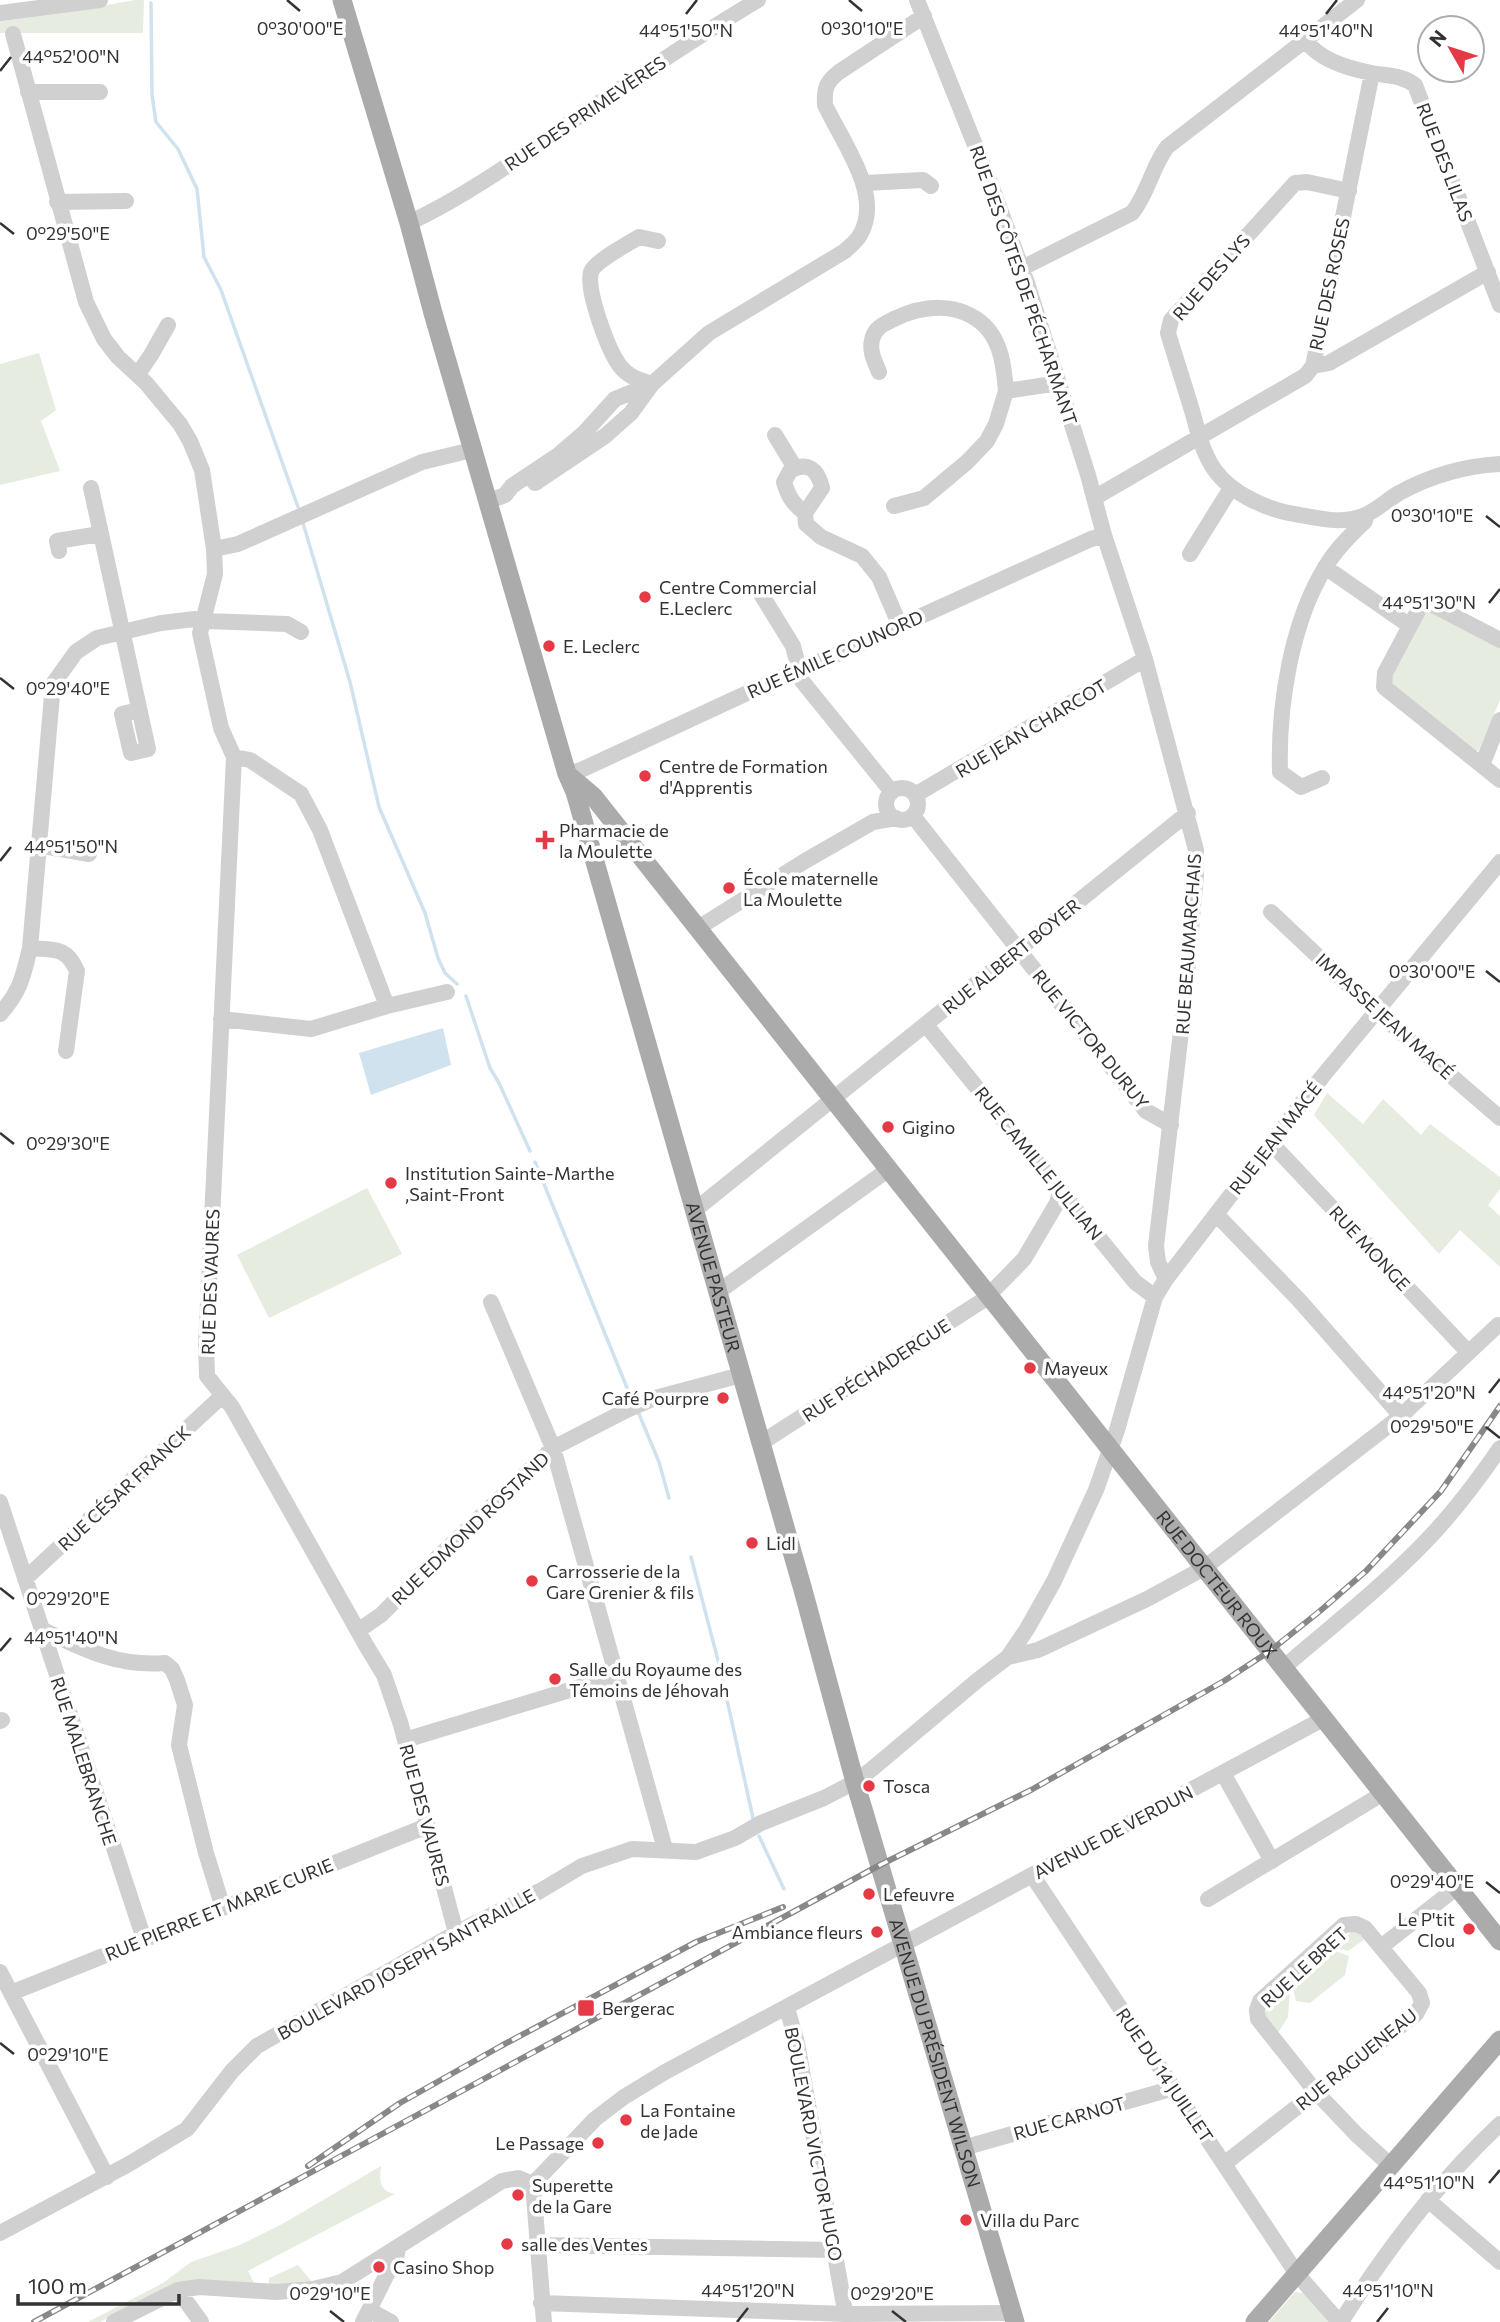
<svg xmlns="http://www.w3.org/2000/svg" width="1500" height="2322" viewBox="0 0 1500 2322" font-family="Commissioner,sans-serif">
	<rect width="100%" height="100%" fill="#fff"/>
	<path fill="#e6ecdf" d="M135 0H144L143 33H0V18L67 12Z
		M39 353 56 410 41 421 60 471 0 485V364Z
		M1425 610 1500 645V700L1479 750 1474 752 1391 686 1389 678Z
		M1327 1093 1363 1124 1383 1099 1421 1135 1430 1124 1500 1177V1189L1488 1205 1500 1216V1267L1460 1230 1439 1254 1314 1115Z
		M367 1188 402 1254 269 1318 237 1255Z
		M1352 1932H1357L1365 1939 1348 1951 1340 1949 1336 1944Z
		M1335 1951 1349 1956 1345 1975 1310 2003 1296 2001 1293 1989Z
		M1290 1990 1288 2017 1278 2033 1263 2014Z
		M381 2166C379 2180 379 2191 395 2194L248 2271 255 2285 171 2286 100 2322H88L163 2283 191 2262 240 2245 284 2223Z
		M298 2265 313 2283 269 2286V2278Z
		M1295 2292 1303 2293 1328 2322H1269Z"/>
	<path fill="#cfe2ee" d="M443 1028 451 1065 371 1095 359 1053Z"/>
	<g fill="none" stroke-linecap="round" stroke-linejoin="round">
		<path stroke="#cfe2ee" stroke-width="3.5" d="M151 3 152 95 156 122 178 149 197 189 204 257 221 290 298 507
			M303 523 350 682 379 807 425 913 438 958 445 973 457 984
			M466 996 490 1068 499 1083 530 1151
			M535 1162 632 1400
			M639 1414 659 1462 669 1498
			M691 1557 720 1668 753 1818
			M759 1836 784 1889"/>
		<path stroke="#d0d0d0" stroke-width="16" d="M917 0 991 185 1026 280 1088 475 1104 535 1145 659 1196 850V875L1184 1006 1156 1246 1158 1262 1166 1279
			M0 13 100 0
			M13 34 86 302 104 339 118 357 146 383 180 424 190 441 202 470 214 549 215 574 200 633 221 728 234 757 206 1345 207 1376 232 1407 367 1647 384 1675 401 1725 456 1933
			M1306 41C1320 60 1350 69 1372 73 1387 76 1402 75 1415 85L1500 305
			M28 92H100
			M865 183 923 180 931 186
			M1349 191 1307 182 1295 183 1171 320 1168 333C1176 360 1185 387 1193 414 1198 433 1203 453 1214 469 1232 495 1270 511 1300 515 1321 519 1343 524 1363 516 1376 511 1387 500 1399 493 1430 476 1464 466 1500 464
			M57 202 126 201
			M409 223C470 194 523 155 578 117 637 77 696 37 758 0
			M1022 268 1132 213C1148 193 1152 167 1167 147L1357 0
			M1313 366 1329 363 1488 272
			M879 372C875 362 869 351 872 340 874 328 884 324 894 319 923 305 959 301 985 326 1002 343 1004 369 1006 391L1059 383
			M138 374 151 355 168 325
			M652 384C640 380 628 377 620 366 608 350 586 291 591 272 595 261 628 244 639 237L658 241
			M775 435 795 468
			M535 483 605 436 631 413 652 384
			M91 488 148 749 131 753 122 714 139 710
			M1094 498 1305 376 1313 366 1372 73
			M487 502 505 495 512 486 557 456 585 432 615 399 652 384 709 333 845 251C850 246 857 241 860 235 884 195 841 140 825 105 824 89 826 82 839 72L924 16
			M894 506 924 498 967 462 987 441 996 424 1006 391
			M805 513C793 504 788 496 784 482L790 471C807 461 818 469 822 488L805 513 806 524 821 537 862 556 879 577 900 626
			M214 549 238 544 422 462 472 450
			M59 551 57 541 100 534
			M1190 554 1231 488
			M1325 567 1410 626
			M761 594 793 646 802 681 892 792
			M1500 640 1429 603 1420 607 1385 673 1384 687 1500 780
			M234 757 250 760 301 794 320 830 387 1006
			M1482 765 1500 720
			M567 774 581 770 799 669 831 657 1091 539 1104 535
			M1322 778 1301 787 1280 772C1278 706 1291 622 1326 566 1336 549 1351 535 1365 521L1366 515
			M886 804a16 16 0 1 1 32 0a16 16 0 1 1-32 0Z
			M915 795 1145 659
			M913 816 1146 1111 1171 1125
			M38 845 89 854
			M1271 912 1376 1011 1500 1118
			M698 928 805 861 873 822 896 818
			M30 948C54 950 66 946 77 971L66 1051
			M0 1014C20 992 23 977 30 948L53 684 76 652 97 638 161 623 195 619 205 621 287 624 301 632
			M221 1019 311 1029 387 1006 447 992
			M926 1025 1135 1282 1155 1297
			M1272 1144 1468 1352
			M695 1210 1188 813
			M1216 1214 1299 1300 1401 1416
			M718 1292 889 1169
			M491 1302 553 1448 665 1849
			M761 1443 985 1299 1024 1259 1057 1203 1061 1189
			M0 1502 144 1939
			M25 1579 222 1396
			M41 1629C83 1649 117 1667 165 1663L172 1669 177 1680 185 1705 179 1745 206 1853 223 1908
			M359 1630 381 1615 435 1560 553 1448 627 1410 655 1398 741 1375
			M1008 1657 1038 1650 1147 1599 1204 1568 1401 1416 1498 1325
			M1283 1668C1332 1626 1383 1586 1427 1540 1454 1512 1478 1480 1500 1448
			M0 1721 2 1720
			M405 1740 616 1676
			M1223 1773 1272 1861
			M1032 1875 1297 2274 1339 2322
			M1208 1899 1382 1794
			M1381 1947 1456 1888
			M0 1972 107 2177
			M11 1993 427 1826
			M787 2008 797 2043 847 2322
			M963 2148 1174 2088
			M1224 2164 1416 2014 1422 2003 1419 1993 1365 1928 1356 1924 1344 1925 1260 2001 1257 2010 1258 2019 1316 2092 1356 2134 1391 2166
			M533 2184 595 2119 624 2097 665 2072 1323 1719
			M533 2184 544 2322
			M1428 2200 1500 2262
			M0 2233 129 2164 187 2129 232 2071 257 2046 456 1933 540 1891 582 1866 632 1849 696 1852 735 1838 761 1823 824 1798 855 1782 872 1769 979 1679 1008 1657 1027 1629 1054 1581 1096 1490 1117 1430 1155 1297 1166 1279 1322 1077 1500 862
			M538 2245 834 2250
			M178 2290 201 2322
			M541 2303 846 2314 1012 2313
			M369 2310 391 2322
			M114 2322 178 2290 199 2287 276 2292 313 2289 342 2282 502 2181 518 2178 533 2184
			M363 2322 397 2254 398 2247
			M1341 2322C1386 2250 1438 2182 1500 2124"/>
		<g stroke="#ababab" stroke-width="19">
			<path id="s1" d="M342 0 409 223 433 313 567 774 575 792 803 1590 855 1782 1015 2322"/>
			<path id="s2" d="M568 775 593 796 1500 1941"/>
			<path d="M1255 2322 1500 2040"/>
		</g>
		<defs>
			<path id="rail" d="M308 2166 400 2103 501 2046 696 1942 783 1907
				M34 2322 880 1865 1031 1790 1224 1681 1270 1651 1320 1611 1366 1571 1441 1491 1500 1406"/>
		</defs>
		<use href="#rail" stroke="#888" stroke-width="6"/>
		<use href="#rail" stroke="#fff" stroke-width="3.5" stroke-dasharray="10" stroke-linecap="butt"/>
	</g>
	<path fill="none" stroke="#333" stroke-width="2.5" d="M287 0 300 11M849 0 862 11M686 14 697 0M1326 14 1337 0M0 71 11 57M0 223 14 234M1486 516 1500 527M1489 603 1500 589M0 678 14 689M0 861 11 847M1486 971 1500 982M0 1133 14 1144M1489 1393 1500 1379M1486 1427 1500 1438M0 1588 14 1599M0 1651 11 1638M1486 1882 1500 1893M0 2043 14 2054M1489 2183 1500 2170M330 2311 344 2322M892 2311 906 2322M737 2322 748 2308M1377 2322 1388 2308"/>
	<g fill="#e63946" stroke="#fff" stroke-width="2.5">
		<circle cx="645" cy="597" r="7"/>
		<circle cx="549" cy="646" r="7"/>
		<circle cx="645" cy="776" r="7"/>
		<path d="M541.5 829.5h7v7h7v7h-7v7h-7v-7h-7v-7h7z"/>
		<circle cx="729" cy="888" r="7"/>
		<circle cx="888" cy="1127" r="7"/>
		<circle cx="391" cy="1183" r="7"/>
		<circle cx="1030" cy="1368" r="7"/>
		<circle cx="723" cy="1398" r="7"/>
		<circle cx="752" cy="1543" r="7"/>
		<circle cx="532" cy="1581" r="7"/>
		<circle cx="555" cy="1679" r="7"/>
		<circle cx="869" cy="1786" r="7"/>
		<circle cx="869" cy="1894" r="7"/>
		<circle cx="1469" cy="1929" r="7"/>
		<circle cx="877" cy="1932" r="7"/>
		<rect x="577" y="1999" width="18" height="18" rx="3.5"/>
		<circle cx="626" cy="2120" r="7"/>
		<circle cx="598" cy="2143" r="7"/>
		<circle cx="518" cy="2195" r="7"/>
		<circle cx="966" cy="2220" r="7"/>
		<circle cx="507" cy="2244" r="7"/>
		<circle cx="379" cy="2267" r="7"/>
	</g>
	<g text-anchor="middle" dominant-baseline="central" stroke-width="7" stroke-linejoin="round" paint-order="stroke">
		<g font-size="18" fill="#333" stroke="#fff">
			<text transform="translate(585 113) rotate(-34)">RUE DES PRIMEVÈRES</text>
			<text transform="translate(1445 162) rotate(69)">RUE DES LILAS</text>
			<text transform="translate(1211 277) rotate(-49)">RUE DES LYS</text>
			<text transform="translate(1329 284) rotate(-78)">RUE DES ROSES</text>
			<text transform="translate(1024 285) rotate(71)">RUE DES CÔTES DE PÉCHARMANT</text>
			<text transform="translate(835 654) rotate(-24)">RUE ÉMILE COUNORD</text>
			<text transform="translate(1031 728) rotate(-31)">RUE JEAN CHARCOT</text>
			<text transform="translate(1188 944) rotate(-86)">RUE BEAUMARCHAIS</text>
			<text transform="translate(1011 956) rotate(-39)">RUE ALBERT BOYER</text>
			<text transform="translate(1385 1016) rotate(42)">IMPASSE JEAN MACÉ</text>
			<text transform="translate(1091 1039) rotate(51)">RUE VICTOR DURUY</text>
			<text transform="translate(1275 1138) rotate(-52)">RUE JEAN MACÉ</text>
			<text transform="translate(1039 1163) rotate(51)">RUE CAMILLE JULLIAN</text>
			<text transform="translate(1370 1248) rotate(47)">RUE MONGE</text>
			<text stroke="none"><textPath href="#s1" startOffset="1330">AVENUE PASTEUR</textPath></text>
			<text transform="translate(210 1282) rotate(-88)">RUE DES VAURES</text>
			<text transform="translate(876 1370) rotate(-33)">RUE PÉCHADERGUE</text>
			<text transform="translate(124 1488) rotate(-43)">RUE CÉSAR FRANCK</text>
			<text transform="translate(470 1528) rotate(-44)">RUE EDMOND ROSTAND</text>
			<text stroke="none"><textPath href="#s2" startOffset="1038">RUE DOCTEUR ROUX</textPath></text>
			<text transform="translate(84 1761) rotate(72)">RUE MALEBRANCHE</text>
			<text transform="translate(425 1815) rotate(75)">RUE DES VAURES</text>
			<text transform="translate(1113 1832) rotate(-28)">AVENUE DE VERDUN</text>
			<text transform="translate(219 1909) rotate(-22)">RUE PIERRE ET MARIE CURIE</text>
			<text transform="translate(406 1964) rotate(-29)">BOULEVARD JOSEPH SANTRAILLE</text>
			<text transform="translate(1304 1967) rotate(-42)">RUE LE BRET</text>
			<text stroke="none"><textPath href="#s1" startOffset="2137">AVENUE DU PRÉSIDENT WILSON</textPath></text>
			<text transform="translate(1356 2059) rotate(-39)">RUE RAGUENEAU</text>
			<text transform="translate(1165 2075) rotate(56)">RUE DU 14 JUILLET</text>
			<text transform="translate(1069 2118) rotate(-16)">RUE CARNOT</text>
			<text transform="translate(814 2144) rotate(79)">BOULEVARD VICTOR HUGO</text>
		</g>
		<g font-size="18" fill="#333" stroke="#fff" text-anchor="start">
			<text x="659" y="587">Centre Commercial<tspan x="659" dy="21">E.Leclerc</tspan></text>
			<text x="563" y="646">E. Leclerc</text>
			<text x="659" y="766">Centre de Formation<tspan x="659" dy="21">d'Apprentis</tspan></text>
			<text x="559" y="830">Pharmacie de<tspan x="559" dy="21">la Moulette</tspan></text>
			<text x="743" y="878">École maternelle<tspan x="743" dy="21">La Moulette</tspan></text>
			<text x="902" y="1127">Gigino</text>
			<text x="405" y="1173">Institution Sainte-Marthe<tspan x="405" dy="21">,Saint-Front</tspan></text>
			<text x="1044" y="1368">Mayeux</text>
			<text x="709" y="1398" text-anchor="end">Café Pourpre</text>
			<text x="766" y="1543">Lidl</text>
			<text x="546" y="1571">Carrosserie de la<tspan x="546" dy="21">Gare Grenier &amp; fils</tspan></text>
			<text x="569" y="1669">Salle du Royaume des<tspan x="569" dy="21">Témoins de Jéhovah</tspan></text>
			<text x="883" y="1786">Tosca</text>
			<text x="883" y="1894">Lefeuvre</text>
			<text x="1455" y="1919" text-anchor="end">Le P'tit<tspan x="1455" dy="21">Clou</tspan></text>
			<text x="863" y="1932" text-anchor="end">Ambiance fleurs</text>
			<text x="602" y="2008">Bergerac</text>
			<text x="640" y="2110">La Fontaine<tspan x="640" dy="21">de Jade</tspan></text>
			<text x="584" y="2143" text-anchor="end">Le Passage</text>
			<text x="532" y="2185">Superette<tspan x="532" dy="21">de la Gare</tspan></text>
			<text x="980" y="2220">Villa du Parc</text>
			<text x="521" y="2244">salle des Ventes</text>
			<text x="393" y="2267">Casino Shop</text>
		</g>
	</g>
	<g font-size="18" text-anchor="middle" fill="#333" stroke="#fff" stroke-width="7" stroke-linejoin="round" paint-order="stroke">
		<text x="862" y="35">0°30'10"E</text>
		<text x="300" y="35">0°30'00"E</text>
		<text x="686" y="37">44°51'50"N</text>
		<text x="1326" y="37">44°51'40"N</text>
		<text x="71" y="63">44°52'00"N</text>
		<text x="68" y="240">0°29'50"E</text>
		<text x="1432" y="522">0°30'10"E</text>
		<text x="1429" y="609">44°51'30"N</text>
		<text x="68" y="695">0°29'40"E</text>
		<text x="71" y="853">44°51'50"N</text>
		<text x="1432" y="978">0°30'00"E</text>
		<text x="68" y="1150">0°29'30"E</text>
		<text x="1429" y="1399">44°51'20"N</text>
		<text x="1432" y="1433">0°29'50"E</text>
		<text x="68" y="1605">0°29'20"E</text>
		<text x="71" y="1644">44°51'40"N</text>
		<text x="1432" y="1888">0°29'40"E</text>
		<text x="68" y="2061">0°29'10"E</text>
		<text x="1429" y="2189">44°51'10"N</text>
		<text x="748" y="2297">44°51'20"N</text>
		<text x="1388" y="2297">44°51'10"N</text>
		<text x="330" y="2300">0°29'10"E</text>
		<text x="892" y="2300">0°29'20"E</text>
	</g>
	<g transform="translate(1451 49) rotate(309)"><circle r="33" fill="#ffffff" stroke="#adadad" stroke-width="2"/>
	<path d="M0-5L12 26L0 18L-12 26Z" fill="#e63946"/>
	<text y="-10" font-size="19" font-weight="bold" text-anchor="middle" fill="#333333">N</text>
	</g>
	<path d="M18 2294v10h161v-10" fill="none" stroke="#333333" stroke-width="3.5"/>
	<text x="28" y="2294" font-size="21" fill="#333333" stroke="#ffffff" stroke-width="5" paint-order="stroke">100 m</text>
</svg>
